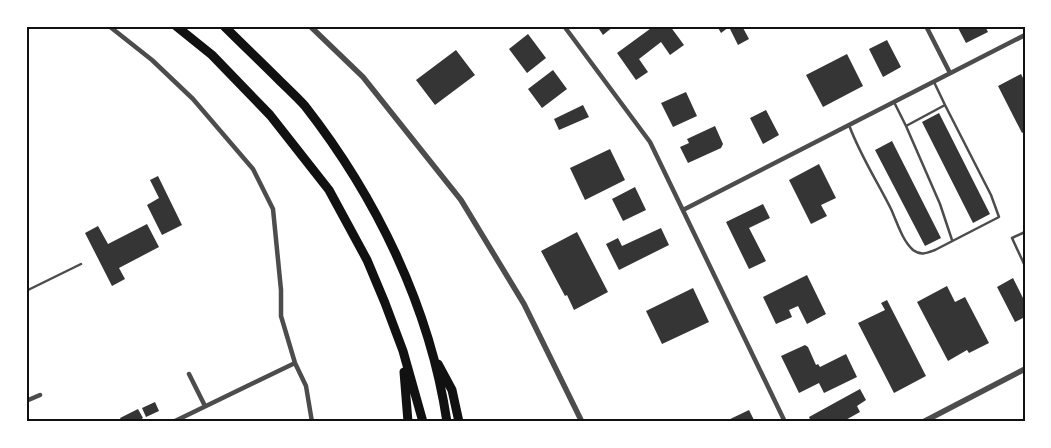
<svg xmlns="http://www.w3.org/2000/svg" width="1051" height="448" viewBox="0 0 1051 448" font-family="Figtree,sans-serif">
	<rect width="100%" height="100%" fill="#fff"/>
	<path fill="#353535" d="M597 26H614L603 35Z
		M654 26H670L684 45 670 55 661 42 639 59 648 72 636 80 617 53Z
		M717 26H742L749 39 738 45 729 27 721 33Z
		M957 26H985L988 32 966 43Z
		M528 34 546 58 527 73 509 49Z
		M887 40 901 67 883 77 869 49Z
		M456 50 475 75 435 105 416 80Z
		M847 54 863 86 823 107 806 75Z
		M553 70 567 89 542 108 528 89Z
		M1021 74 1025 82V131L1022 133 998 86Z
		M686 92 697 116 673 127 661 103Z
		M583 105 589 117 559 130 554 119Z
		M766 110 779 135 763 144 750 118Z
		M939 113 990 214 973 223 922 122Z
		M715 126 723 144 721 148 688 163 680 147 689 143 687 139Z
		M892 141 941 238 925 246 875 150Z
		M610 149 625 180 585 200 570 168Z
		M819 164 836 198 821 205 827 216 811 224 789 180Z
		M158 176 182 225 162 235 147 205 159 198 150 180Z
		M635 187 646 210 623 221 612 199Z
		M763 204 770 218 749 228 766 261 749 269 726 222Z
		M147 224 159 247 119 268 125 279 112 286 85 233 98 226 108 244Z
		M661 228 669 245 619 270 606 244 618 238 622 246Z
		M577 232 608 292 574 310 567 295 565 296 541 251Z
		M807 275 826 314 807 324 798 306 789 310 792 317 776 324 763 297Z
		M1013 278 1025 302V317L1015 322 997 287Z
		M947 286 955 302 965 297 989 343 969 353 967 350 948 361 917 302Z
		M693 288 709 322 662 344 646 311Z
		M887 300 926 376 894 393 858 323 885 310 881 303Z
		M805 345 808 347 816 365 818 364 820 367 846 354 857 377 824 393 819 383 799 393 781 356Z
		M860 389 866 400 857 406 860 412 842 422H811L809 417Z
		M155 402 159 411 146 417 142 408Z
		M138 409 143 418 137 422H122L120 418Z
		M749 410 755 422H724Z"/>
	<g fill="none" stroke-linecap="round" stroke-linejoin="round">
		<path stroke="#4c4c4c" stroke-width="2.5" d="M934 82 945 105
			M849 125C860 155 877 181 891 209 897 222 902 240 913 250 921 256 927 253 935 250L999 217 991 195 945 105 906 126 894 102
			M906 126 940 204 952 240
			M1025 232 1012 238 1025 266
			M26 291 81 264"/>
		<path stroke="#4c4c4c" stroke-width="4.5" d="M109 26 152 60 193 99 253 169 273 209 281 290V316L295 363 306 386 312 422
			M564 26 650 142 785 422
			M926 26 950 73
			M683 210 1025 35
			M189 374 205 406
			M26 401 40 395
			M173 422 295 363"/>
		<path stroke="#4c4c4c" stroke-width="5.5" d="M310 26 363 77 461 200 524 304 582 422
			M923 422 1025 369"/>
		<path stroke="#111" stroke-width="9" d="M176 26 212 55 270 115 329 190 367 260 385 303 403 351 423 422
			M224 26C242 44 260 61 278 79 287 88 297 97 305 106 376 197 430 307 447 422
			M438 364 452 390 459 422
			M404 372 408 422"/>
	</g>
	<rect width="1051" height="448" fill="none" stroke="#ffffff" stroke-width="55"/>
	<rect x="28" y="28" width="996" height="392" fill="none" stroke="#111" stroke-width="2"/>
</svg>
